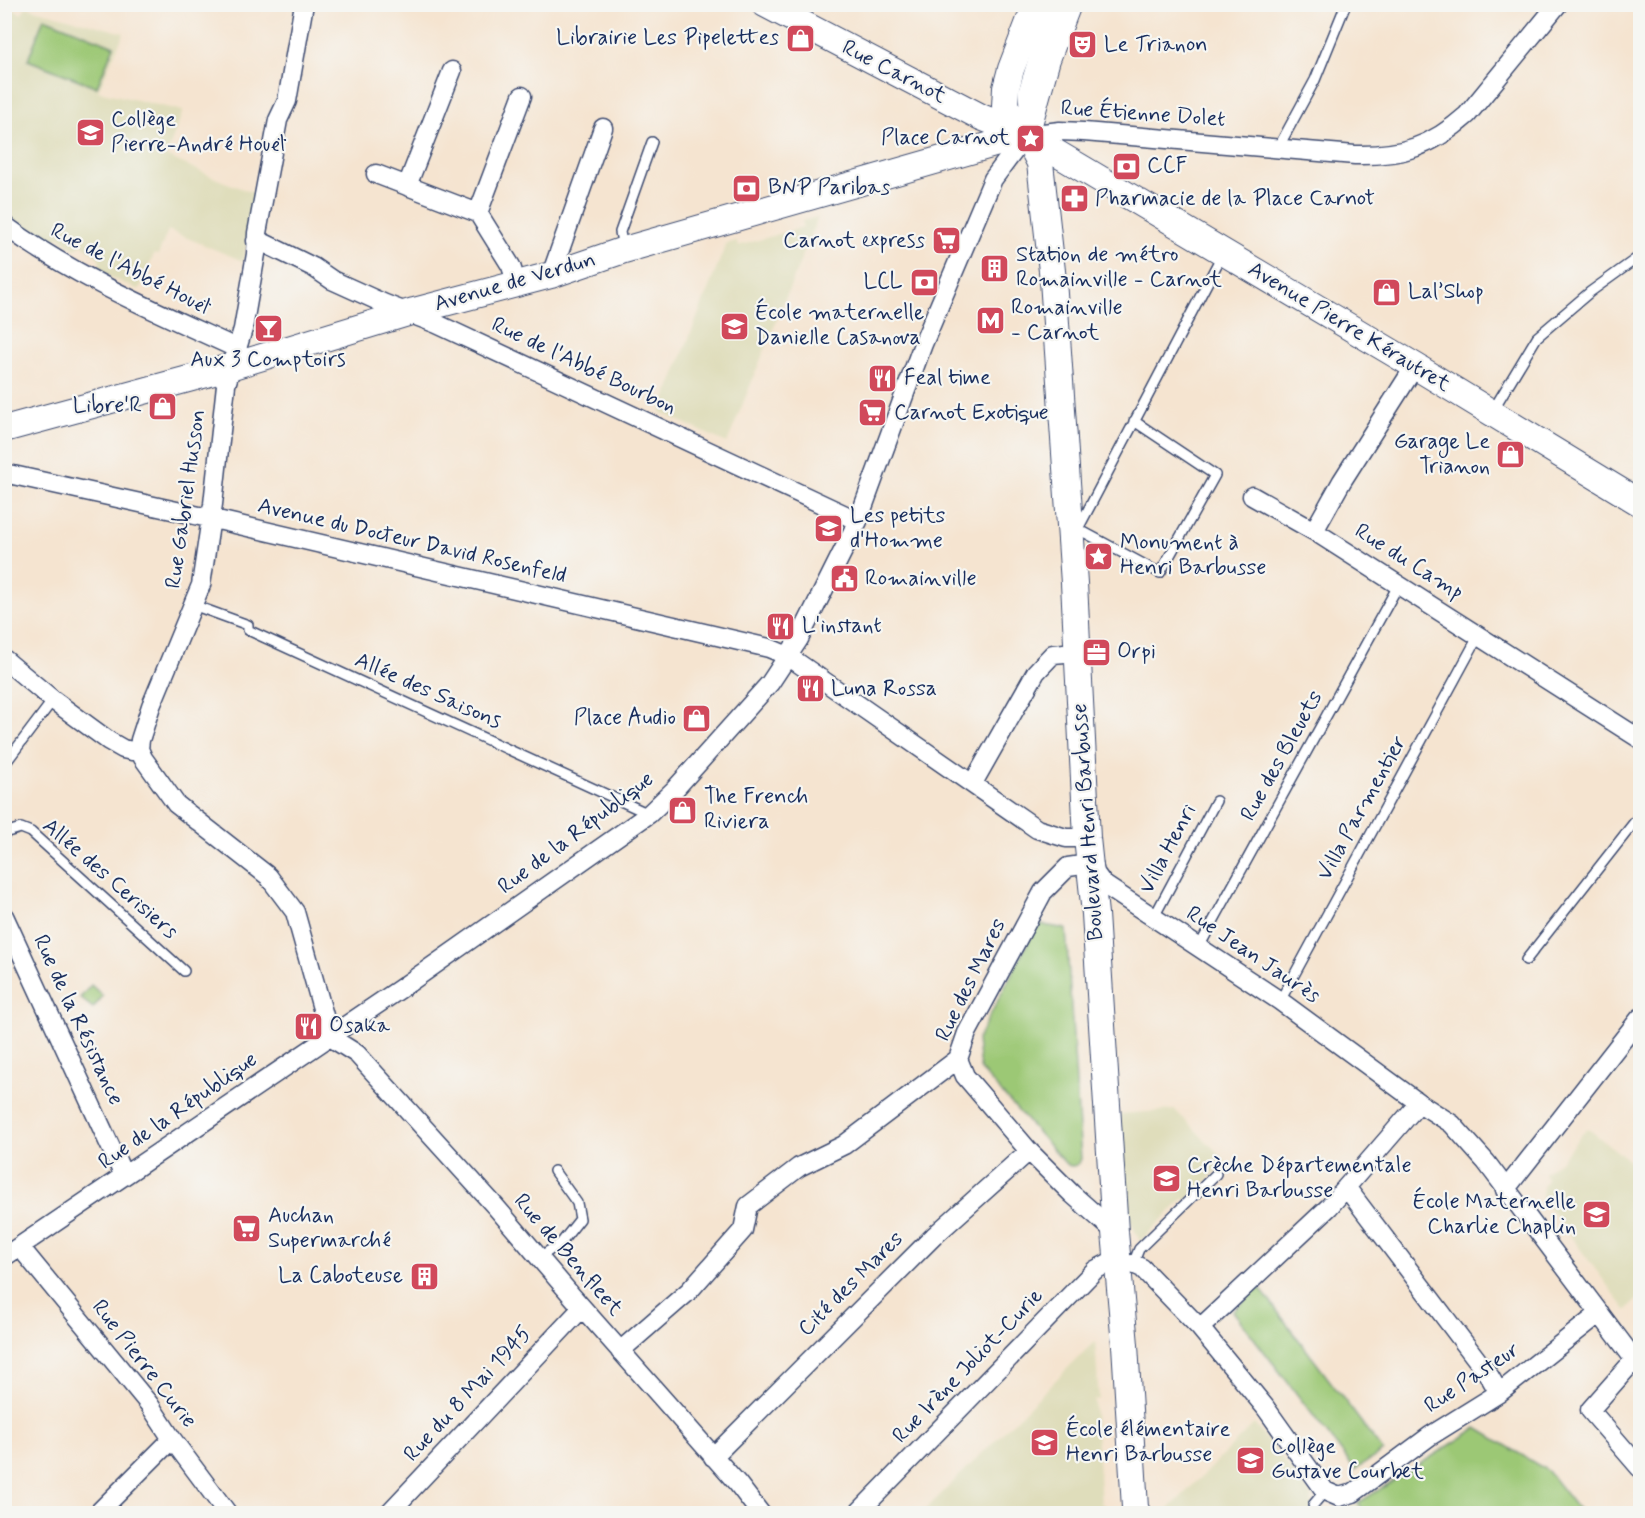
<svg xmlns="http://www.w3.org/2000/svg" width="1645" height="1518" viewBox="0 0 1645 1518" font-family="Mynerve,sans-serif">
	<rect width="100%" height="100%" fill="#f6f6f2"/>
	<filter id="ink" filterUnits="userSpaceOnUse"><feTurbulence type="fractalNoise" baseFrequency=".0167" numOctaves="2"/><feDisplacementMap in="SourceGraphic" scale="12" xChannelSelector="R" yChannelSelector="G"/><feConvolveMatrix kernelMatrix="1 2 1 2 8 2 1 2 1" color-interpolation-filters="sRGB"/></filter>
	<filter id="wash" filterUnits="userSpaceOnUse"><feTurbulence type="fractalNoise" baseFrequency=".008" numOctaves="4" result="noise"/><feDisplacementMap in="SourceGraphic" scale="24" xChannelSelector="R" yChannelSelector="G"/><feGaussianBlur stdDeviation="1.35" result="paint"/><feColorMatrix in="noise" values="0 0 0 0 0 0 0 0 0 0 0 0 0 0 0 0 0 1.4 0 .05"/><feComposite in="paint" operator="in"/></filter>
	<g filter="url(#wash)">
		<rect width="100%" height="100%" fill="#f5e4d0"/>
		<path fill="#dfddbb" d="M4 5 22 14 26 7 124 33 98 91 183 111 166 156 222 181 256 194 243 261 168 230 158 255 154 254 139 290 101 273 99 258 82 244 75 249 58 236 50 246 42 244 5 215 4 103 7 99 4 97Z
			M818 217 727 443 660 412 726 244 737 241 738 246 803 227 802 221Z
			M1175 1110 1226 1161 1187 1200 1184 1198 1140 1241 1126 1213 1120 1114Z
			M1587 1128 1640 1169V1297L1626 1310 1542 1198 1543 1185 1547 1180 1544 1173 1560 1161Z
			M1095 1341 1099 1399 1094 1400 1101 1504H1105L1106 1513H922Z
			M1254 1424 1312 1496 1310 1501 1316 1509 1319 1507 1325 1513 1164 1514Z
			M1358 1503 1367 1513 1337 1514 1345 1508 1351 1507Z"/>
		<path fill="#9cc875" stroke="#5c7c6a" stroke-width="1.5" d="M44 18 114 46 97 87 28 60Z
			M1038 924 1066 929 1081 1159C1078 1166 1072 1168 1066 1164L980 1069 977 1040Z
			M91 985 103 996 93 1008 80 998Z
			M1259 1287 1383 1451 1355 1470 1233 1311Z
			M1477 1428 1548 1471 1581 1513 1367 1514 1358 1503Z"/>
	</g>
	<g filter="url(#ink)">
		<g fill="none" stroke-linecap="round" stroke-linejoin="round">
			<defs>
				<path id="lane" d="M1024 108 1023 91 1050 4
					M1278 148 1315 80 1346 4
					M623 248 620 232 652 142
					M1493 410 1537 337 1590 292 1640 256
					M1075 528 1078 529 1222 255
					M1078 529 1160 573 1215 475 1134 421
					M193 605 248 625V630L649 814
					M4 765 53 700
					M4 833 21 828 31 832 184 971
					M1154 917 1216 801
					M1199 947 1399 584
					M1526 960 1640 815
					M1280 1001 1479 635
					M538 1258 561 1243 580 1219 577 1203 554 1171
					M1133 1264 1139 1249 1216 1174
					M1313 1505 1325 1491"/>
				<path id="street" d="M304 4 287 101 278 120 257 233 256 254 243 329 226 385 213 504 201 585 151 706 140 740 139 749 143 758 176 804 268 876 295 912 330 1037
					M376 174 478 213
					M407 186 452 71
					M478 213 522 96
					M478 213 511 266 517 285
					M4 225C76 278 158 312 238 349
					M256 241 264 243 313 267 332 280 385 304 437 324 858 521
					M551 275 603 128
					M1415 366 1342 481 1314 531 1640 739
					M4 473 222 521 769 648 788 656 1037 829 1066 838H1087L1095 873 1103 884 1280 1001 1419 1103 1452 1124 1486 1162 1640 1367
					M1252 496 1314 531
					M4 659 53 700 109 741 123 749 132 751 139 749
					M973 783 1036 672 1053 654 1077 652
					M1089 864 1068 867 1043 892 967 1033 958 1059 965 1076 1029 1151 1072 1194 1115 1232
					M4 916 124 1176
					M330 1037 357 1054 495 1206 572 1296 738 1484 761 1514
					M1346 1187 1490 1377 1499 1393
					M1505 1190 1640 1018
					M20 1247 149 1404 172 1439 228 1514
					M4 1257 400 989 649 814 675 789 770 683 799 639 858 521 923 344 993 179 1026 135 1060 131 1084 132 1355 155C1402 156 1431 147 1467 115L1558 4
					M1200 1328 1329 1207 1419 1103
					M620 1351 689 1291 743 1230 748 1206 799 1167 844 1145 958 1059
					M1635 1359 1590 1410 1640 1468
					M713 1457 934 1236 1029 1151
					M97 1514 172 1439
					M388 1514 582 1308
					M857 1514 1095 1270 1118 1258 1126 1265 1133 1264 1142 1268 1200 1328 1265 1407 1325 1491 1339 1497 1353 1493 1430 1436 1499 1393 1600 1313"/>
				<path id="secondary" d="M765 4 981 117 1026 135 1415 366 1640 503
					M1036 4 1011 69 1006 88 1005 106 1026 135 1040 163 1053 280 1074 583 1087 838 1095 914 1115 1232 1125 1345 1135 1508 1138 1514
					M1026 135 1047 59 1068 4
					M4 429 203 375 414 311 551 275 624 250 1026 135"/>
			</defs>
			<use href="#lane" stroke="#3c4a6f" stroke-width="12"/>
			<use href="#street" stroke="#3c4a6f" stroke-width="21"/>
			<use href="#secondary" stroke="#3c4a6f" stroke-width="28"/>
			<use href="#lane" stroke="#fff" stroke-width="9"/>
			<use href="#street" stroke="#fff" stroke-width="18"/>
			<use href="#secondary" stroke="#fff" stroke-width="26"/>
		</g>
	</g>
	<defs>
		<symbol id="shop-square" viewBox="-11 -11 22 22"><rect x="-9" y="-9" width="18" height="18" rx="4" fill="#d1495b" stroke="#f6f6f2"/><path d="M-5-2.5h2.3a2.7 3.5 0 0 1 5.4 0H5L5.5 6h-11ZM-1.5-2.5h3a1.5 2.3 0 0 0-3 0Z" fill="#fff"/></symbol>
		<symbol id="theatre-square" viewBox="-11 -11 22 22"><rect x="-9" y="-9" width="18" height="18" rx="4" fill="#d1495b" stroke="#f6f6f2"/><path d="M-5-5.5Q0-4 5-5.5V0Q5 5 0 6Q-5 5-5 0ZM-3.3-2.5H-1v1.5H-3.3ZM1-2.5H3.3v1.5H1ZM-2.8 1Q0 5.5 2.8 1Z" fill="#fff"/></symbol>
		<symbol id="school-square" viewBox="-11 -11 22 22"><rect x="-9" y="-9" width="18" height="18" rx="4" fill="#d1495b" stroke="#f6f6f2"/><path d="M0-5L7-2L0 1L-7-2ZM-4 1L0 2.5L4 1V4Q0 6-4 4Z" fill="#fff"/></symbol>
		<symbol id="sight-square" viewBox="-11 -11 22 22"><rect x="-9" y="-9" width="18" height="18" rx="4" fill="#d1495b" stroke="#f6f6f2"/><path d="M0-6L1.8-2.2L6-1.7L2.9 1.2L3.7 5.4L0 3.3L-3.7 5.4L-2.9 1.2L-6-1.7L-1.8-2.2Z" fill="#fff"/></symbol>
		<symbol id="bank-square" viewBox="-11 -11 22 22"><rect x="-9" y="-9" width="18" height="18" rx="4" fill="#d1495b" stroke="#f6f6f2"/><path d="M-6-4H6V4H-6ZM0-2.3a2.3 2.3 0 1 0 0 4.6a2.3 2.3 0 1 0 0-4.6Z" fill="#fff"/></symbol>
		<symbol id="pharmacy-square" viewBox="-11 -11 22 22"><rect x="-9" y="-9" width="18" height="18" rx="4" fill="#d1495b" stroke="#f6f6f2"/><path d="M-2-6h4v4h4v4h-4v4h-4v-4h-4v-4h4Z" fill="#fff"/></symbol>
		<symbol id="supermarket-square" viewBox="-11 -11 22 22"><rect x="-9" y="-9" width="18" height="18" rx="4" fill="#d1495b" stroke="#f6f6f2"/><path d="M-6-5.5h2.5l.6 2H6L4.5 2H-2.5L-4.4-4H-6ZM-1.5 3.2a1.3 1.3 0 1 0 .1 0ZM3 3.2a1.3 1.3 0 1 0 .1 0Z" fill="#fff"/></symbol>
		<symbol id="building-square" viewBox="-11 -11 22 22"><rect x="-9" y="-9" width="18" height="18" rx="4" fill="#d1495b" stroke="#f6f6f2"/><path d="M-4-6H4V6H1V3H-1V6H-4ZM-2.5-4.3h1.7v1.8h-1.7ZM.8-4.3h1.7v1.8H.8ZM-2.5-1h1.7V.8h-1.7ZM.8-1h1.7V.8H.8Z" fill="#fff"/></symbol>
		<symbol id="metro-square" viewBox="-11 -11 22 22"><rect x="-9" y="-9" width="18" height="18" rx="4" fill="#d1495b" stroke="#f6f6f2"/><path d="M-5.5 5V-5H-3L0 0L3-5H5.5V5H3V-.5L0 4L-3-.5V5Z" fill="#fff"/></symbol>
		<symbol id="bar-square" viewBox="-11 -11 22 22"><rect x="-9" y="-9" width="18" height="18" rx="4" fill="#d1495b" stroke="#f6f6f2"/><path d="M-6-5H6L.8 .8V4.5H3.5V6h-7V4.5H-.8V.8Z" fill="#fff"/></symbol>
		<symbol id="restaurant-square" viewBox="-11 -11 22 22"><rect x="-9" y="-9" width="18" height="18" rx="4" fill="#d1495b" stroke="#f6f6f2"/><path d="M-5-6h1v4h1v-4h1v4h1v-4h1v5L-1.5 .5V6h-2V.5L-5-1ZM5-6V6H3V1.5H1.5Q1.5-4 5-6Z" fill="#fff"/></symbol>
		<symbol id="civic-square" viewBox="-11 -11 22 22"><rect x="-9" y="-9" width="18" height="18" rx="4" fill="#d1495b" stroke="#f6f6f2"/><path d="M-.6-6.5H3V-4.5H.6V-3L4-1V1h2V6H-6V1h2V-1L-.6-3ZM-1.2 2.5V6h2.4V2.5Z" fill="#fff"/></symbol>
		<symbol id="office-square" viewBox="-11 -11 22 22"><rect x="-9" y="-9" width="18" height="18" rx="4" fill="#d1495b" stroke="#f6f6f2"/><path d="M-6-3h4V-5.5h4V-3h4V5H-6ZM-1-4.5V-3h2v-1.5ZM-6 0V1H6V0Z" fill="#fff"/></symbol>
	</defs>
	<g fill-rule="evenodd">
		<use href="#shop-square" x="784" y="22" width="33" height="33"/>
		<use href="#theatre-square" x="1066" y="28" width="33" height="33"/>
		<use href="#school-square" x="74" y="116" width="33" height="33"/>
		<use href="#sight-square" x="1014" y="122" width="33" height="33"/>
		<use href="#bank-square" x="1110" y="150" width="33" height="33"/>
		<use href="#bank-square" x="730" y="172" width="33" height="33"/>
		<use href="#pharmacy-square" x="1058" y="182" width="33" height="33"/>
		<use href="#supermarket-square" x="930" y="224" width="33" height="33"/>
		<use href="#building-square" x="978" y="252" width="33" height="33"/>
		<use href="#bank-square" x="908" y="266" width="33" height="33"/>
		<use href="#shop-square" x="1370" y="276" width="33" height="33"/>
		<use href="#metro-square" x="974" y="304" width="33" height="33"/>
		<use href="#school-square" x="718" y="310" width="33" height="33"/>
		<use href="#bar-square" x="252" y="312" width="33" height="33"/>
		<use href="#restaurant-square" x="866" y="362" width="33" height="33"/>
		<use href="#shop-square" x="146" y="390" width="33" height="33"/>
		<use href="#supermarket-square" x="856" y="396" width="33" height="33"/>
		<use href="#shop-square" x="1494" y="438" width="33" height="33"/>
		<use href="#school-square" x="812" y="512" width="33" height="33"/>
		<use href="#sight-square" x="1082" y="540" width="33" height="33"/>
		<use href="#civic-square" x="828" y="562" width="33" height="33"/>
		<use href="#restaurant-square" x="764" y="610" width="33" height="33"/>
		<use href="#office-square" x="1080" y="636" width="33" height="33"/>
		<use href="#restaurant-square" x="794" y="672" width="33" height="33"/>
		<use href="#shop-square" x="680" y="702" width="33" height="33"/>
		<use href="#shop-square" x="666" y="794" width="33" height="33"/>
		<use href="#restaurant-square" x="292" y="1010" width="33" height="33"/>
		<use href="#school-square" x="1150" y="1162" width="33" height="33"/>
		<use href="#school-square" x="1580" y="1198" width="33" height="33"/>
		<use href="#supermarket-square" x="230" y="1212" width="33" height="33"/>
		<use href="#building-square" x="408" y="1260" width="33" height="33"/>
		<use href="#school-square" x="1028" y="1426" width="33" height="33"/>
		<use href="#school-square" x="1234" y="1444" width="33" height="33"/>
	</g>
	<g text-anchor="middle" dominant-baseline="central" stroke-width="4.5" stroke-linejoin="round" paint-order="stroke">
		<g font-size="22" fill="#1b2f5e" stroke="#f6f6f2" text-anchor="start">
			<text x="779" y="38" text-anchor="end">Librairie Les Pipelettes</text>
			<text x="1104" y="45">Le Trianon</text>
			<text x="111" y="120">Collège<tspan x="111" dy="25">Pierre-André Houël</tspan></text>
			<text x="1010" y="138" text-anchor="end">Place Carnot</text>
			<text x="1147" y="166">CCF</text>
			<text x="768" y="188">BNP Paribas</text>
			<text x="1095" y="199">Pharmacie de la Place Carnot</text>
			<text x="925" y="241" text-anchor="end">Carnot express</text>
			<text x="1016" y="255">Station de métro<tspan x="1016" dy="25">Romainville - Carnot</tspan></text>
			<text x="903" y="282" text-anchor="end">LCL</text>
			<text x="1408" y="292">Lal’Shop</text>
			<text x="1011" y="308">Romainville<tspan x="1011" dy="25">- Carnot</tspan></text>
			<text x="755" y="313">École maternelle<tspan x="755" dy="25">Danielle Casanova</tspan></text>
			<text x="268" y="360" text-anchor="middle">Aux 3 Comptoirs</text>
			<text x="904" y="378">Feal time</text>
			<text x="142" y="406" text-anchor="end">Libre'R</text>
			<text x="894" y="413">Carnot Exotique</text>
			<text x="1490" y="442" text-anchor="end">Garage Le<tspan x="1490" dy="25">Trianon</tspan></text>
			<text x="850" y="516">Les petits<tspan x="850" dy="25">d'Homme</tspan></text>
			<text x="1120" y="543">Monument à<tspan x="1120" dy="25">Henri Barbusse</tspan></text>
			<text x="865" y="579">Romainville</text>
			<text x="802" y="626">L'instant</text>
			<text x="1117" y="652">Orpi</text>
			<text x="831" y="689">Luna Rossa</text>
			<text x="676" y="718" text-anchor="end">Place Audio</text>
			<text x="704" y="797">The French<tspan x="704" dy="25">Riviera</tspan></text>
			<text x="329" y="1026">Osaka</text>
			<text x="1187" y="1166">Crèche Départementale<tspan x="1187" dy="25">Henri Barbusse</tspan></text>
			<text x="1576" y="1202" text-anchor="end">École Maternelle<tspan x="1576" dy="25">Charlie Chaplin</tspan></text>
			<text x="268" y="1216">Auchan<tspan x="268" dy="25">Supermarché</tspan></text>
			<text x="403" y="1276" text-anchor="end">La Caboteuse</text>
			<text x="1066" y="1430">École élémentaire<tspan x="1066" dy="25">Henri Barbusse</tspan></text>
			<text x="1271" y="1447">Collège<tspan x="1271" dy="25">Gustave Courbet</tspan></text>
		</g>
		<g font-size="22" fill="#1b2f5e" stroke="#f6f6f2">
			<text transform="translate(894 72) rotate(27)">Rue Carnot</text>
			<text transform="translate(1143 114) rotate(4)">Rue Étienne Dolet</text>
			<text transform="translate(130 269) rotate(27)">Rue de l'Abbé Houël</text>
			<text transform="translate(515 282) rotate(-16)">Avenue de Verdun</text>
			<text transform="translate(1349 327) rotate(31)">Avenue Pierre Kérautret</text>
			<text transform="translate(584 366) rotate(25)">Rue de l'Abbé Bourbon</text>
			<text transform="translate(186 499) rotate(-82)">Rue Gabriel Husson</text>
			<text transform="translate(412 541) rotate(13)">Avenue du Docteur David Rosenfeld</text>
			<text transform="translate(1409 562) rotate(32)">Rue du Camp</text>
			<text transform="translate(428 691) rotate(24)">Allée des Saisons</text>
			<text transform="translate(1282 756) rotate(-61)">Rue des Bleuets</text>
			<text transform="translate(1362 808) rotate(-61)">Villa Parmentier</text>
			<text transform="translate(1088 822) rotate(-94)">Boulevard Henri Barbusse</text>
			<text transform="translate(576 833) rotate(-37)">Rue de la République</text>
			<text transform="translate(1168 849) rotate(-62)">Villa Henri</text>
			<text transform="translate(110 879) rotate(41)">Allée des Cerisiers</text>
			<text transform="translate(1253 955) rotate(34)">Rue Jean Jaurès</text>
			<text transform="translate(971 980) rotate(-64)">Rue des Mares</text>
			<text transform="translate(78 1020) rotate(65)">Rue de la Résistance</text>
			<text transform="translate(178 1111) rotate(-35)">Rue de la République</text>
			<text transform="translate(568 1255) rotate(49)">Rue de Benfleet</text>
			<text transform="translate(851 1284) rotate(-45)">Cité des Mares</text>
			<text transform="translate(144 1364) rotate(52)">Rue Pierre Curie</text>
			<text transform="translate(968 1366) rotate(-46)">Rue Irène Joliot-Curie</text>
			<text transform="translate(1472 1378) rotate(-34)">Rue Pasteur</text>
			<text transform="translate(468 1394) rotate(-47)">Rue du 8 Mai 1945</text>
		</g>
	</g>
	<rect width="1645" height="1518" fill="none" stroke="#f6f6f2" stroke-width="24"/>
</svg>
